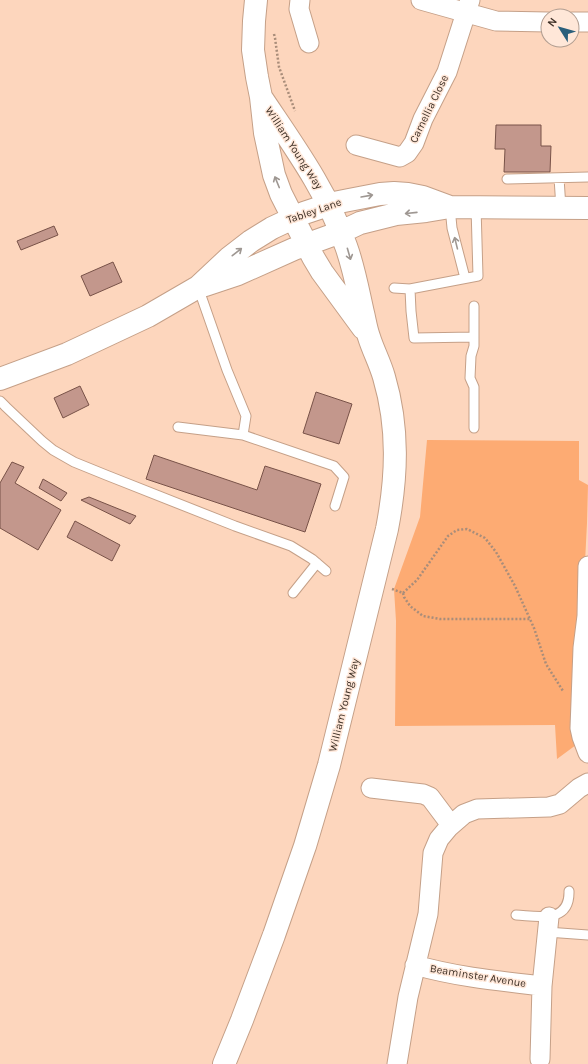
<svg xmlns="http://www.w3.org/2000/svg" width="588" height="1064" viewBox="0 0 588 1064" font-family="Karla,sans-serif">
	<rect width="100%" height="100%" fill="#fdd6bd"/>
	<path fill="#fdab73" d="M427 440 579 441V480L588 485 587 523 584 582 580 742 557 759 555 725 395 726 396 621 394 589 420 517Z"/>
	<path fill="#c3978c" stroke="#785248" d="M496 125H541V146H551L550 172H504L505 149H495Z
		M54 226 58 235 21 250 17 241Z
		M113 262 122 282 90 296 81 276Z
		M80 386 89 405 63 418 54 398Z
		M316 392 352 404 339 444 303 433Z
		M154 455 257 490 265 466 321 484 305 532 146 479Z
		M12 462 24 467 15 483 61 510 38 550 0 528V483Z
		M43 479 67 493 61 501 39 488Z
		M89 497 136 516 130 524 81 500Z
		M75 521 120 545 112 561 67 537Z"/>
	<g fill="none" stroke-linecap="round" stroke-linejoin="round">
		<defs>
			<path id="service" d="M559 178 561 208
				M507 179 588 177
				M450 207 452 228 465 278
				M198 287 227 370 246 416 243 435
				M394 288 410 289 478 276 476 207
				M410 289 411 311 414 338 474 337
				M474 306V346L471 356 470 378 474 387V428
				M0 401 6 407 42 441 53 450 74 462 106 475 235 526 291 546 312 559 326 571
				M178 427 243 435 334 466 344 477 335 506
				M293 593 317 563
				M516 915C538 916 570 924 569 891
				M547 932 588 935"/>
			<path id="minor" d="M300 0 299 9 309 43
				M421 0 496 21 548 22
				M572 22H588
				M356 145 400 157 407 153 414 143 423 119 447 72 470 0
				M588 566 587 616 583 648 580 728 582 737 588 753
				M371 788 423 794 430 797 451 825
				M415 965C457 977 499 981 542 986
				M540 1059 542 986 549 917
				M397 1064 408 997 428 914 433 853 439 839 449 827 464 814 477 809 549 807 560 804 579 788 588 783"/>
			<path id="secondary" d="M256 0 254 21 253 50 257 77 261 97 265 133 274 175 281 194 313 257 322 272 363 328
				M205 285 238 274 294 249 341 232 360 223 396 214 426 211 450 207 588 208
				M0 379 67 354 148 316 198 287 229 258 251 241 272 228 304 213 334 203 349 200 380 194 394 193 408 194 423 197 450 207
				M224 1064 242 1020 274 935 305 846 329 765 387 529C397 477 399 428 384 377 380 363 373 350 369 337 366 329 365 321 363 313 358 291 354 268 346 246 327 191 293 145 261 97"/>
		</defs>
		<use href="#service" stroke="#c5a088" stroke-width="11"/>
		<use href="#minor" stroke="#c5a088" stroke-width="21"/>
		<use href="#secondary" stroke="#c5a088" stroke-width="24"/>
		<path stroke="#a98d7a" stroke-width="2.5" stroke-dasharray="2 2" stroke-linecap="butt" d="M274 34 275 38 279 67 295 111
			M392 589 403 593
			M403 593 417 580 448 536 457 530 467 529 485 538 496 552 515 586 534 628 546 664 563 691
			M403 593 404 597 410 606 423 616 440 619H530"/>
		<use href="#service" stroke="#fff" stroke-width="9"/>
		<use href="#minor" stroke="#fff" stroke-width="19"/>
		<use href="#secondary" stroke="#fff" stroke-width="22"/>
	</g>
	<defs><path id="oneway-shaft" d="M-6 0H5M1.5-3L5.5 0L1.5 3" fill="none" stroke-width="1.6" stroke-linecap="round" stroke-linejoin="round"/></defs>
	<g stroke="#9e9792">
		<use href="#oneway-shaft" transform="translate(277 182) rotate(-112)"/>
		<use href="#oneway-shaft" transform="translate(367 196) rotate(-10)"/>
		<use href="#oneway-shaft" transform="translate(411 213) rotate(174)"/>
		<use href="#oneway-shaft" transform="translate(456 243) rotate(-104)"/>
		<use href="#oneway-shaft" transform="translate(237 252) rotate(-38)"/>
		<use href="#oneway-shaft" transform="translate(349 254) rotate(74)"/>
	</g>
	<g text-anchor="middle" dominant-baseline="central" stroke-width="3" stroke-linejoin="round" paint-order="stroke">
		<g font-size="11" fill="#3d2f25" stroke="#ffe7d8">
			<text transform="translate(429 109) rotate(-64)">Camellia Close</text>
			<text transform="translate(294 148) rotate(57)">William Young Way</text>
			<text transform="translate(314 211) rotate(-19)">Tabley Lane</text>
			<text transform="translate(344 705) rotate(-76)">William Young Way</text>
			<text transform="translate(478 976) rotate(9)">Beaminster Avenue</text>
		</g>
	</g>
	<g transform="translate(560 28) rotate(307)"><circle r="19" fill="#ffe7d8" stroke="#b19d90"/>
	<path d="M0-3L7 15L0 10L-7 15Z" fill="#2a5f7b"/>
	<text y="-6" font-size="11" font-weight="bold" text-anchor="middle" fill="#3d2f25">N</text>
	</g>
</svg>
